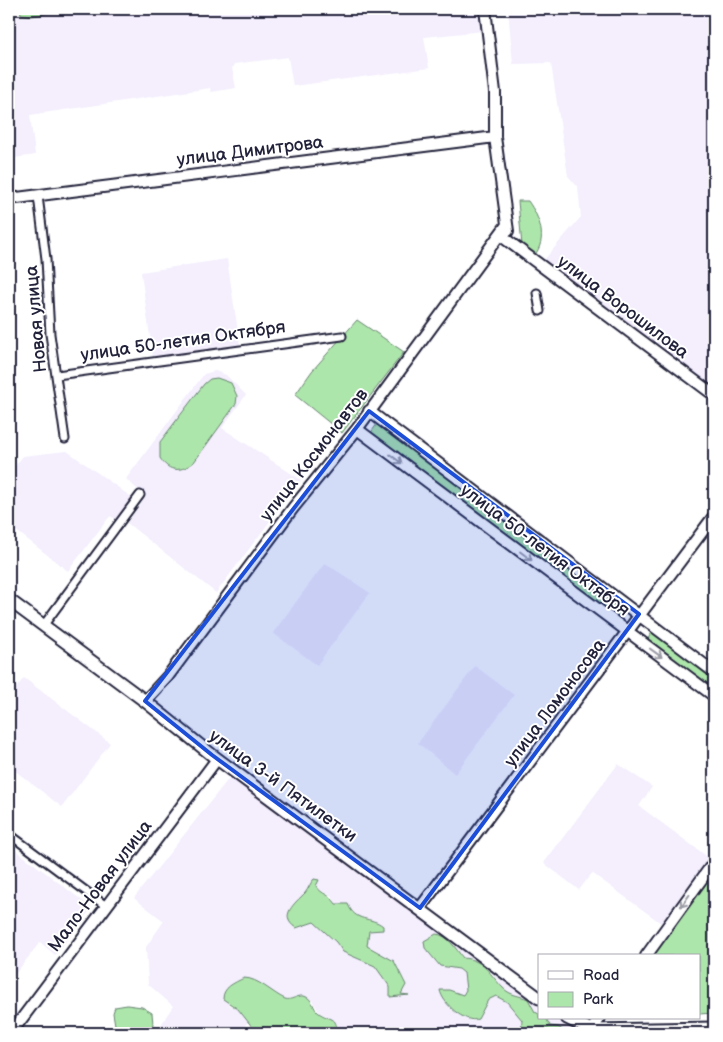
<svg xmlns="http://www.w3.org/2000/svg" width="723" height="1042" viewBox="0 0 723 1042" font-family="'Balsamiq Sans',sans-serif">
	<rect width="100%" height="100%" fill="#fff"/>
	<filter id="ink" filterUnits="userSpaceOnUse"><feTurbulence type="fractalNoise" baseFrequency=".02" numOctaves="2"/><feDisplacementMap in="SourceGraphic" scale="10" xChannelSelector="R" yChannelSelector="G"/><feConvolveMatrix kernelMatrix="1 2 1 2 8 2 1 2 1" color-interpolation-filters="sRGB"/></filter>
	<g filter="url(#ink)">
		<path fill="#f4eefd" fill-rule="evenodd" d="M73 9H481L483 31 424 37 429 68 293 86 288 57 234 64 232 68 236 88 211 92 210 88 30 115 35 155 14 158 9 112V39L12 28 10 17Z
			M508 9H714V391L543 261 581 217 578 187 568 176 551 63 513 64Z
			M227 259 240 345 153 358 141 272Z
			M215 371 226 375 246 395 222 428 301 480 216 593 127 523 146 497 126 479 204 374Z
			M67 451 134 499 118 520 110 516 68 571 9 525V474L23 456Z
			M325 563 370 593 317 665 273 633Z
			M475 666 514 695 455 774 418 743Z
			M24 678 110 743 62 807 9 766V697Z
			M618 764 652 787 639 806 709 858 661 923 592 873 579 890 544 863Z
			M230 777 539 1006V1014L535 1012 528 999 511 994 502 987 489 969 471 959 464 958 450 942 436 934 426 939 427 950 440 966 459 969 464 973 466 990 463 995 453 991 440 994 453 1009 469 1020 475 1021 478 1019 487 1000 496 996 507 1002 522 1020 521 1033H337V1024L334 1020 320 1013 312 1000 303 996 285 999 248 978H244L234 982 225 990 229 1005 238 1009 249 1020 240 1033H156L173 1006 148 984 146 947 164 921 134 898ZM317 883 318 889 332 896 336 904H347L355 915 361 919 372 921 380 931H369L367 946 394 961 405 981V988L400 994 405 995 394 996 389 994 390 987 375 966 339 948 336 942 314 922 295 928 291 924 289 909 309 888Z
			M9 845 92 908 55 955 40 942 9 982Z
			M546 1018H556L577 1033H567L558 1027 550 1026Z"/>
		<path fill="#ade6aa" stroke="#688472" d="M20 9H73L32 16 21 14Z
			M518 201H528C540 218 548 239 534 256L522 246Z
			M357 320 404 352 342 433 295 395 312 371Z
			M217 378 231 383 237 396 236 404 194 462C182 472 169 473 160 458V442L204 384 210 379Z
			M377 424 624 608 618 617 370 434Z
			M653 631 714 676V690L647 640Z
			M714 870V1013L699 1014V956H652Z
			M314 879 319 880 316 886C323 896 328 892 336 904H348C355 923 371 916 383 926V930L369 931 367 946 394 961 406 985 401 994 409 995 390 997V987L375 966 343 952 336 942 314 922 296 928C278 916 295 903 305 893 309 888 310 883 314 879Z
			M436 934C448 935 456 949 463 958 485 960 490 975 503 988 511 996 519 995 528 999L535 1012 539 1014V1018H546L550 1026 558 1027 567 1033H553L548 1029H537L533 1033H521L522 1020 507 1002 496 996 488 1000 478 1019C465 1024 442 1003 440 990H449L463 995 466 990 464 973 459 969 440 966 425 948 424 941Z
			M244 978C258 978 272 993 285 999 291 1001 297 995 304 996 314 999 312 1008 319 1013 330 1021 337 1015 337 1033H291L282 1030 272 1033H257L238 1009 223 999C223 987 234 983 244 978Z
			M127 1005 142 1007 152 1013 153 1024 148 1033H126L115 1025 113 1013 115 1007Z"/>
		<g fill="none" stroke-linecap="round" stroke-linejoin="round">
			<defs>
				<path id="street" d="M38 196 46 259 50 334 65 439
					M537 293 540 311
					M57 375 342 336
					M43 626 140 495
					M9 834 106 906"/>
				<path id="secondary" d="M485 9 495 92V137L508 231
					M9 199 495 137
					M500 235 714 395
					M369 411 714 672
					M357 429 714 696
					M145 701 168 676 293 508 357 429 506 226
					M420 908 714 516
					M646 956 714 862
					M11 1033 217 759
					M589 1033 600 1018"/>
				<path id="primary" d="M9 600 145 701 212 755 539 998
					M567 1018 591 1030 714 1028"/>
			</defs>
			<use href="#street" stroke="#22223b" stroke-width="11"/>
			<use href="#secondary" stroke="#22223b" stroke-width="14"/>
			<use href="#primary" stroke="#22223b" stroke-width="15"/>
			<use href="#street" stroke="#fff" stroke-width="7"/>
			<use href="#secondary" stroke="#fff" stroke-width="10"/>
			<use href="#primary" stroke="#fff" stroke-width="11"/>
		</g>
		<defs><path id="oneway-shaft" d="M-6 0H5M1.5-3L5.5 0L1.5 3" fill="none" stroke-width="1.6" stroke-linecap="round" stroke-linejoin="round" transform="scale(1.25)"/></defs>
		<g stroke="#9c9ca7">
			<use href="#oneway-shaft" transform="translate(396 459) rotate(37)"/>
			<use href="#oneway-shaft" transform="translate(526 556) rotate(37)"/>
			<use href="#oneway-shaft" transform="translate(656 653) rotate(36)"/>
			<use href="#oneway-shaft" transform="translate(685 901) rotate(126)"/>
		</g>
	</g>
	<path fill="#1d4ed8" fill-opacity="0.2" stroke="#1d4ed8" stroke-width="4" stroke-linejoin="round" d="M369 411 639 614 420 908 212 755 145 701Z"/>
	<g text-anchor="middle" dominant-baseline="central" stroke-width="4" stroke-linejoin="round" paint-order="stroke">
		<g font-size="18" fill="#22223b" stroke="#fff">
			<text transform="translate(250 151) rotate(-7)">улица Димитрова</text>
			<text transform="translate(623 307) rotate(37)">улица Ворошилова</text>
			<text transform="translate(36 319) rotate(-95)">Новая улица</text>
			<text transform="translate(183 341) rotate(-8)">улица 50-летия Октября</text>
			<text transform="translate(314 455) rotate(-52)">улица Космонавтов</text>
			<text transform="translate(545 550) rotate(37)">улица 50-летия Октября</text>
			<text transform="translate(555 703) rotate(-53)">улица Ломоносова</text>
			<text transform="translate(283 786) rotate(36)">улица 3-й Пятилетки</text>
			<text transform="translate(100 886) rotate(-53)">Мало-Новая улица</text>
		</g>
	</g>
	<rect width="723" height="1042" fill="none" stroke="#fff" stroke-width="30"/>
	<rect x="15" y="15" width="693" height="1012" fill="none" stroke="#22223b" stroke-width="2" filter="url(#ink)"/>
	<rect x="538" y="954" width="162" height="65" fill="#ffffff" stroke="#a7a7b1"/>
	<rect x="548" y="971" width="25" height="8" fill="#ffffff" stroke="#a7a7b1"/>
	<text x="583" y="980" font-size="15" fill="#22223b">Road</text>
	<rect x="548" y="992" width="25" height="15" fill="#ade6aa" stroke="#a7a7b1"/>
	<text x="583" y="1004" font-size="15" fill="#22223b">Park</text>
</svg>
